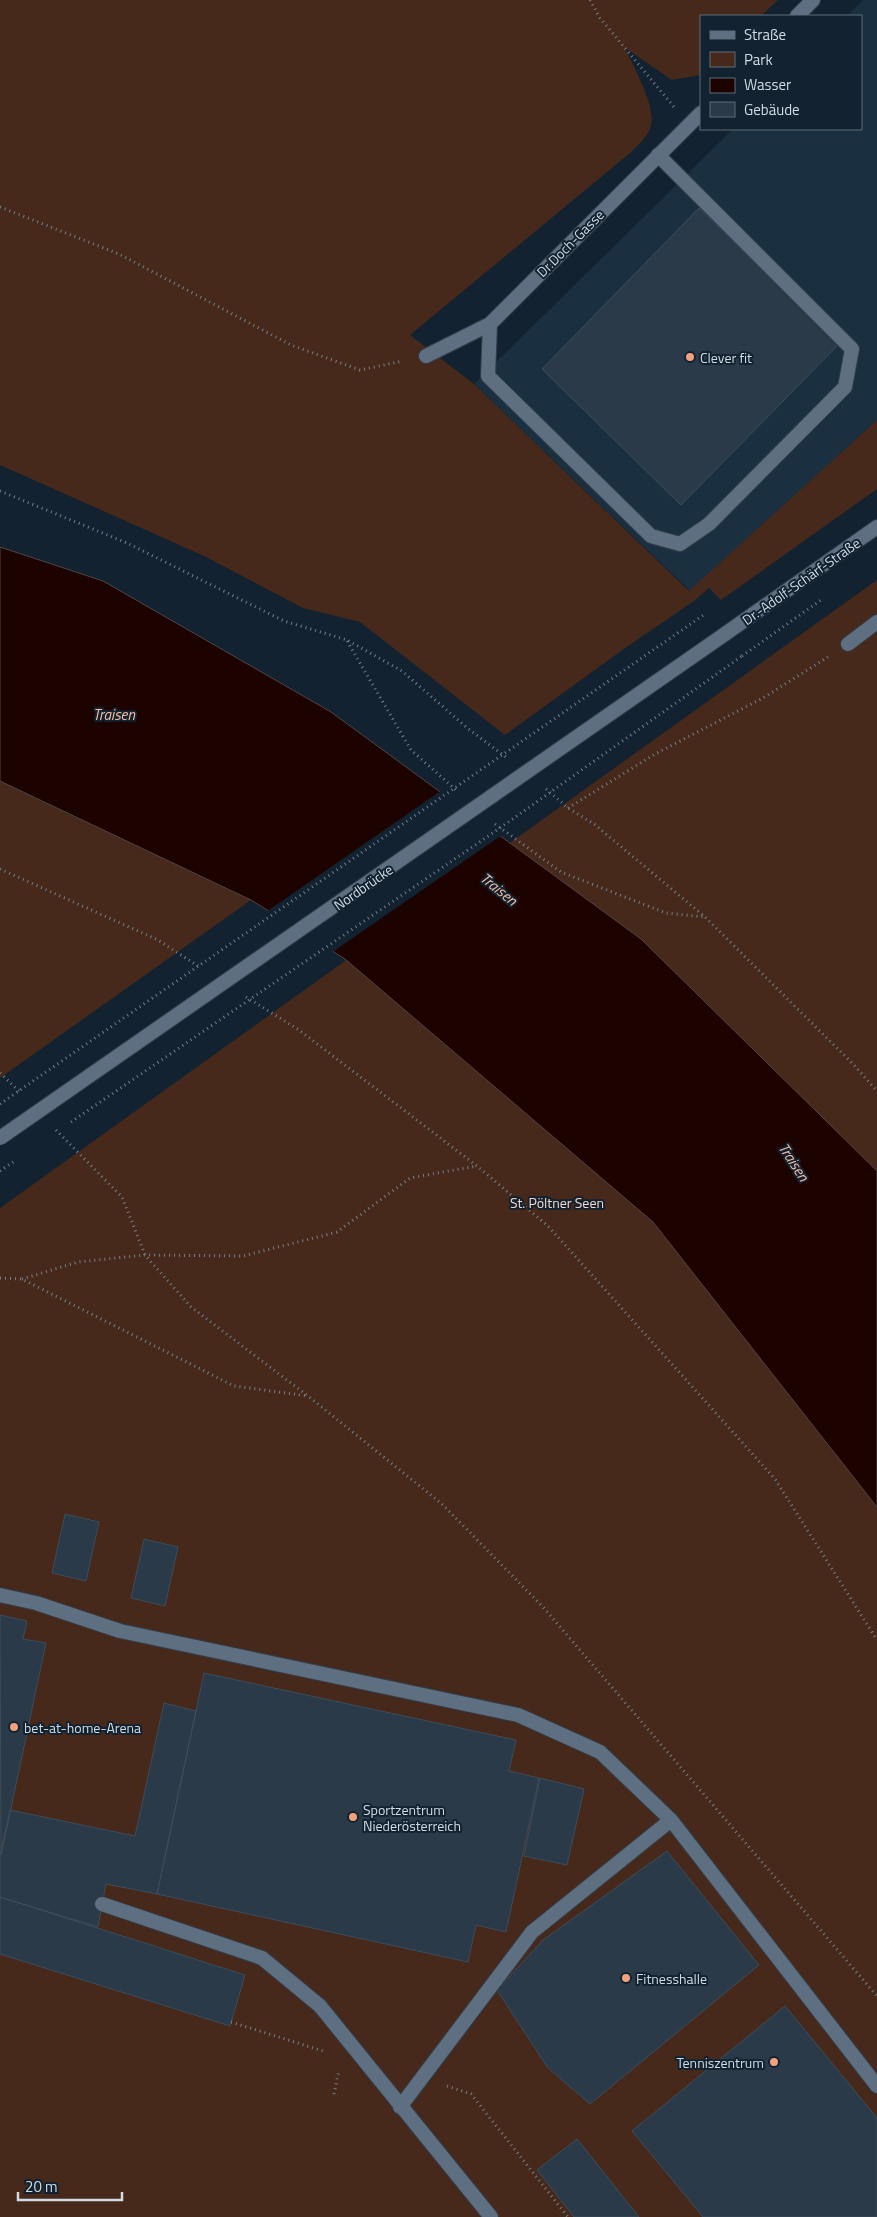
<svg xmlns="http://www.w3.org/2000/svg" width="877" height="2217" viewBox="0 0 877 2217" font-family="'Titillium Web',sans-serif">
	<rect width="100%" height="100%" fill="#122230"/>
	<path fill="#1a2f40" d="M863 0H877V420L690 591 474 384 733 129H861V16H847Z"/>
	<path fill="#46291b" d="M0 0H778L761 16H701L700 75 672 80 625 48C633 66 656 106 651 125 649 136 638 145 630 153L410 335 474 384 689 591 877 420V489L721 600 709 588 694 601 628 646 505 735 360 622 303 608 204 556 0 465Z
		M877 580V2217H0V1208Z
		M0 781 251 900 0 1078Z"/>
	<path fill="#1d0300" stroke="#534444" d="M0 547 103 581 331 712 641 939 877 1171V1507L653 1222 345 959 251 900 0 781Z"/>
	<path fill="#122230" d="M442 790 502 835 331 953 266 912Z"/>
	<path fill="#2a3a49" stroke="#3c4d5d" d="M699 208 838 345 681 505 542 369Z
		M65 1514 99 1522 86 1581 52 1573Z
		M144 1539 178 1547 165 1606 131 1598Z
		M0 1615 27 1621 23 1639 46 1643 1 1855Z
		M204 1673 516 1740 509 1771 539 1778 506 1932 476 1925 468 1962 157 1894Z
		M164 1703 196 1711 157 1894 106 1884 98 1927 0 1897V1855L10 1810 135 1836Z
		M540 1778 584 1789 567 1865 524 1856Z
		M667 1851 759 1965 590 2104 548 2068 497 1990 543 1940Z
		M0 1897 245 1975 230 2026 0 1954Z
		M785 2006 877 2118V2217H703L632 2131Z
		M577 2139 639 2217H574L537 2170Z"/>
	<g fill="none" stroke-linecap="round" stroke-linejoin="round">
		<defs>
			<path id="service" d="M490 324 488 376 651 536 680 544 709 524 845 387 852 349 658 155
				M848 644 877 622
				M0 1595 36 1603 120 1631 518 1715 600 1752 671 1820 877 2086
				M102 1904 262 1958 320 2006 491 2217
				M400 2107 532 1932 671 1820"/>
			<path id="minor" d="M797 16 813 0
				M426 356 490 324 701 113"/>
			<path id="tertiary" d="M725 634 877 527"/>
		</defs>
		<use href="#service" stroke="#333d48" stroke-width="16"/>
		<use href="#minor" stroke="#333d48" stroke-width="16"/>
		<use href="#tertiary" stroke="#333d48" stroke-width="16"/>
		<path stroke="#73808c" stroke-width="3" stroke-dasharray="1 4" stroke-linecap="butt" d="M590 0 600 18 674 107
			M0 207 119 254 291 345 360 370 403 361
			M0 491 127 543 284 621 347 640 402 671 466 727 506 757
			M347 641 411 750 456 790
			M742 656 821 600
			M546 789 568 808 594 824 705 917 854 1065 877 1091
			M568 808 655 754 763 698 828 657
			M495 824 561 872 666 913 705 917
			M0 869 158 940 201 968
			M246 997 299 1030 477 1166 548 1226 775 1479 877 1640
			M0 1073 21 1093
			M56 1130 122 1197 145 1255 191 1307 308 1396 442 1504 543 1607 877 1996
			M0 1278 22 1279 234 1386 308 1396
			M22 1279 78 1262 145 1255 243 1256 337 1232 410 1178 477 1166
			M231 2022 323 2051
			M447 2086 471 2094 568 2217
			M334 2094 339 2070"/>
		<use href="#service" stroke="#5d6f80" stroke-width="14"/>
		<use href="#minor" stroke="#5d6f80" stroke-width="14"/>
		<use href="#tertiary" stroke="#5d6f80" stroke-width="14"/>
		<defs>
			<path id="tertiary-bridge" d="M0 1138 725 634"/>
		</defs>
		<use href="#tertiary-bridge" stroke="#333d48" stroke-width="16" stroke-linecap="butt"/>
		<path stroke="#73808c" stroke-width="3" stroke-dasharray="1 4" stroke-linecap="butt" d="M0 1104 705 614
			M71 1122 500 828 742 656
			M0 1171 16 1160"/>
		<use href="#tertiary-bridge" stroke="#5d6f80" stroke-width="14"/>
	</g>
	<g fill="#f1a17b" stroke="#122230" stroke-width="2">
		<circle cx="690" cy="357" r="5"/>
		<circle cx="14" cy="1727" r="5"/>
		<circle cx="353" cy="1817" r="5"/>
		<circle cx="626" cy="1978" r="5"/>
		<circle cx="774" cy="2062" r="5"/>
	</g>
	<g text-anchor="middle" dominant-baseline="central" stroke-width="4" stroke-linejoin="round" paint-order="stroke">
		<g font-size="14" fill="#d1dbe4" stroke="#122230">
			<text transform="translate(570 243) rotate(-45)">Dr.Doch-Gasse</text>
			<text transform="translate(801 581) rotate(-35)">Dr.-Adolf-Schärf-Straße</text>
			<text transform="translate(363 887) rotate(-35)">Nordbrücke</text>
		</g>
		<g font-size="14" fill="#d1dbe4" stroke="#122230" text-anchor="start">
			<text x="700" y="357">Clever fit</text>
			<text x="24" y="1727">bet-at-home-Arena</text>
			<text x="363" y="1809">Sportzentrum<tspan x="363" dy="16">Niederösterreich</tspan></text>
			<text x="636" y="1978">Fitnesshalle</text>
			<text x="764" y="2062" text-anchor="end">Tenniszentrum</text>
		</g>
		<g font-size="14" fill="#f7d8ca" stroke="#122230">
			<text x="557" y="1202">St. Pöltner Seen</text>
		</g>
		<g font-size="15" font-style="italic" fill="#fcbfa3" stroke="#122230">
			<text x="114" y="714">Traisen</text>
			<text transform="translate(499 889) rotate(39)">Traisen</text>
			<text transform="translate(794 1162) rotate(57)">Traisen</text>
		</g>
	</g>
	<rect x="700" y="15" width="162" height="115" fill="#122230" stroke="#5e6c78"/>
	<rect x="710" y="31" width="25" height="8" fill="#5d6f80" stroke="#5e6c78"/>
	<text x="744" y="40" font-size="15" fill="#d1dbe4">Straße</text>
	<rect x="710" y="52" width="25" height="15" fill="#46291b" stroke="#5e6c78"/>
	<text x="744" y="65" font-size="15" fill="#d1dbe4">Park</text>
	<rect x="710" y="78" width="25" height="15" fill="#1d0300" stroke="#5e6c78"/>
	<text x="744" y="90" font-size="15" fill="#d1dbe4">Wasser</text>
	<rect x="710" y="102" width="25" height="15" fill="#2a3a49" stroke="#5e6c78"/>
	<text x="744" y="115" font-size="15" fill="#d1dbe4">Gebäude</text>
	<path d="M18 2192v8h104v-8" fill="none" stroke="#d1dbe4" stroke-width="2.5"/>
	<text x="25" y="2192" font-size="15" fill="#d1dbe4" stroke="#122230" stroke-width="4" paint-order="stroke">20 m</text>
</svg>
